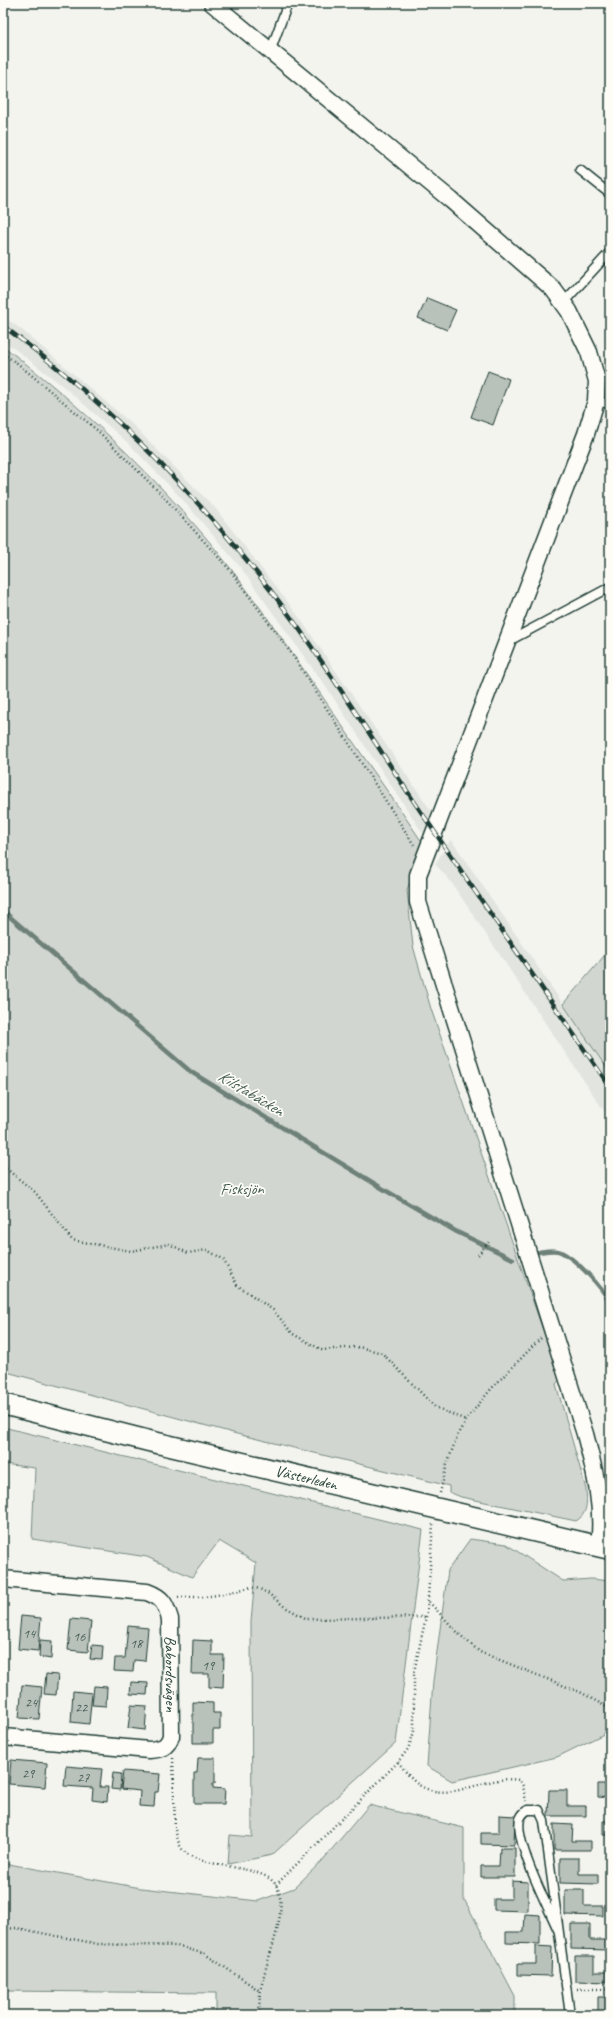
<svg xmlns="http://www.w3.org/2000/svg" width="613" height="2018" viewBox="0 0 613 2018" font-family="Caveat,sans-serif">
	<rect width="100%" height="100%" fill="#f4f4ef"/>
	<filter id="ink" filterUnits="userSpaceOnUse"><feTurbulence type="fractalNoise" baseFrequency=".025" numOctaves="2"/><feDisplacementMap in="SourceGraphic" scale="8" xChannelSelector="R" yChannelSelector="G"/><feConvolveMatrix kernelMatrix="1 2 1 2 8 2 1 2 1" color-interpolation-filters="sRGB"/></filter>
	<g filter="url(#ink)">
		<path fill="#e2e5df" d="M3 316 22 330 132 424 216 509 299 617 434 815 424 835 328 690 240 567 182 499 128 443 64 387 3 340Z
			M451 839 610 1073V1120L451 882 435 864Z"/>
		<path fill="#d1d6d1" stroke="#788a82" d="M3 346C79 404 150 471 212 545 252 594 287 646 324 699 356 747 390 794 422 842L407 890 413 946 431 1009 560 1379 556 1384 586 1489C587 1502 588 1514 576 1521L461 1497 449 1492V1486L237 1434 3 1371Z
			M610 949V1073L563 1004Z
			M3 1427 423 1530 396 1743 272 1855 228 1864 230 1835 252 1837 251 1622 256 1563 219 1541 192 1577 147 1557 32 1539 35 1468 3 1464Z
			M470 1539 506 1544 563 1581 591 1579 610 1581V1731L557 1757 452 1781 427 1766 433 1681 448 1570Z
			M369 1805 464 1828V1899L515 1996V2015H216V1993L3 1991V1863L141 1888 258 1901 294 1888 322 1861Z"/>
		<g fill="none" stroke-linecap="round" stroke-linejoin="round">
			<path stroke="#6e8179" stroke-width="4.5" d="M3 911 191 1072 390 1193 457 1232 513 1259
				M539 1252C546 1251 555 1249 561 1252 576 1259 603 1288 610 1303"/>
		</g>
		<path fill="#b9c1bb" stroke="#1f3d34" d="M427 298 456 310 447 330 418 318Z
			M488 371 509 379 493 425 471 417Z
			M21 1616 41 1618 38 1651 18 1649Z
			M71 1619 91 1621 88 1652 68 1650Z
			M128 1626 148 1628 145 1661 134 1660 133 1672 114 1671 115 1658H125Z
			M40 1640 52 1641 51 1659 39 1657Z
			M193 1640 212 1641V1655H224L223 1688 209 1687V1674H192Z
			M92 1645 103 1646 102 1660 90 1659Z
			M3 1670H6L4 1690H3Z
			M46 1674 58 1675 56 1695 44 1694Z
			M131 1682 148 1683 147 1695 130 1694Z
			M22 1685 42 1687 39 1719 19 1718Z
			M94 1686 107 1687 106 1706 92 1705Z
			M73 1691 92 1693 89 1724 71 1722Z
			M193 1702 213 1703V1713H220V1730H213V1743H193Z
			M131 1705 147 1706 145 1730 128 1728Z
			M198 1758H215V1783H213V1788L225 1789 224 1804H194V1773H197Z
			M11 1760 47 1763 45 1787 9 1784Z
			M66 1766 102 1769 100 1787H108L107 1802 92 1800 93 1788 64 1786Z
			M123 1771 160 1774 158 1792H155L154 1807 139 1806 140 1791 121 1789Z
			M113 1773 121 1774 120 1790 111 1789Z
			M598 1784H610V1798L598 1797Z
			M549 1790H567V1806H586V1816H548Z
			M499 1815 515 1816 514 1845 481 1844V1833H499Z
			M603 1821H610V1835H603Z
			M554 1824 573 1825 572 1841H591V1850H554Z
			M500 1848H515V1877H481V1866H499Z
			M560 1858H579V1874H598V1884L560 1883Z
			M512 1881 528 1882V1911L494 1910V1899H512Z
			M565 1890H584V1906H603V1916L565 1915Z
			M525 1914 540 1915V1944L506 1943V1932H524Z
			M571 1924H590V1940H609L608 1950 571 1949Z
			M536 1946 552 1947 551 1976 518 1975V1964H536Z
			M575 1956H594V1972H610V1982L575 1981Z
			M598 1997H610V2015H598Z"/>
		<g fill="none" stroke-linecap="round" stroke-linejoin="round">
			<defs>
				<path id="service" d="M270 52 288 3
					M580 170 610 194
					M563 303 610 252
					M596 401 610 404
					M509 641 610 587
					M558 1930C548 1907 514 1842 520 1819 522 1814 524 1812 528 1810H539L544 1821 570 2015"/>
				<g id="minor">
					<path d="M212 3 451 200 553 289 569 311 589 352 597 381 596 401 586 434 418 875V902L585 1434C595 1472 604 1507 599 1547"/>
					<path id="s1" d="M3 1579 147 1592C163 1598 165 1603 170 1619L171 1736C167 1748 161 1749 149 1750L3 1737"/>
				</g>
				<g id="tertiary">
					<path id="s2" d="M3 1404 149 1441 610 1549"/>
				</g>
			</defs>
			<use href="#service" stroke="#1f3d34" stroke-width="11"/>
			<use href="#minor" stroke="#1f3d34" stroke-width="19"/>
			<use href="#tertiary" stroke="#1f3d34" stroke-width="23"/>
			<path stroke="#1f3d34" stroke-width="2.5" stroke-dasharray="1 3" stroke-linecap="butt" d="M3 354 17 363 98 431 161 494 230 570 293 656 414 845
				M3 1166 35 1192 72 1240 131 1251 169 1244 188 1253 207 1250 223 1259 237 1285 273 1310 293 1334 322 1350 359 1347 382 1353 435 1407 466 1420
				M478 1255 490 1240
				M440 1493 447 1464 458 1434 466 1420 491 1389 541 1338
				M178 1597H204L223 1594 251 1587 260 1589 269 1594 285 1607 307 1619 426 1617
				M429 1602 460 1635 480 1652 582 1693 610 1709
				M173 1758 175 1829C177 1836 178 1843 182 1849 200 1871 265 1862 277 1887 292 1920 254 1975 260 2015
				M398 1762C404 1769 411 1780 419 1785 452 1805 484 1774 519 1780L523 1786 526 1801
				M276 1885 398 1762 408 1749 414 1732V1672L427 1612 433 1524
				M3 1929 16 1928 98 1944 177 1946 205 1954 260 1991
				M577 1989H610"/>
			<use href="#service" stroke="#fdfcf7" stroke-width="8"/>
			<use href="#minor" stroke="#fdfcf7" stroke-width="16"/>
			<use href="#tertiary" stroke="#fdfcf7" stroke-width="20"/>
			<defs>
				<path id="rail" d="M3 326C112 405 216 514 295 623 337 682 375 743 415 803 479 898 545 992 610 1087"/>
			</defs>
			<use href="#rail" stroke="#1f3d34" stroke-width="4.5"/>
			<use href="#rail" stroke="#fdfcf7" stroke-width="3" stroke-dasharray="9" stroke-linecap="butt"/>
		</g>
	</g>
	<g text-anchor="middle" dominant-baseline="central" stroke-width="3.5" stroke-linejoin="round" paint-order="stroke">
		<g font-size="14" fill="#465e56">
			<text x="29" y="1633">14</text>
			<text x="79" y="1636">16</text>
			<text x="136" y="1643">18</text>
			<text x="208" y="1665">19</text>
			<text x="31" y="1702">24</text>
			<text x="81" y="1707">22</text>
			<text x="28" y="1773">29</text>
			<text x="83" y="1777">27</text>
		</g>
		<g font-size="16" fill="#435c53" stroke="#fdfcf7">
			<text x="242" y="1189">Fisksjön</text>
		</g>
		<g font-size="16" fill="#1f3d34" stroke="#fdfcf7">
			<text stroke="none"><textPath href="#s2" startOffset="312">Västerleden</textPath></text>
			<text stroke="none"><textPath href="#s1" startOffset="237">Babordsvägen</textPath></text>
		</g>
		<g font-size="17" font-style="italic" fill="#475f56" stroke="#fdfcf7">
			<text transform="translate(251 1093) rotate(31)">Kilstabäcken</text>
		</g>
	</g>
	<rect width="613" height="2018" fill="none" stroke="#fdfcf7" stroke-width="16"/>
	<rect x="8" y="8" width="597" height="2002" fill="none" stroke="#1f3d34" stroke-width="1.5" filter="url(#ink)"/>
</svg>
